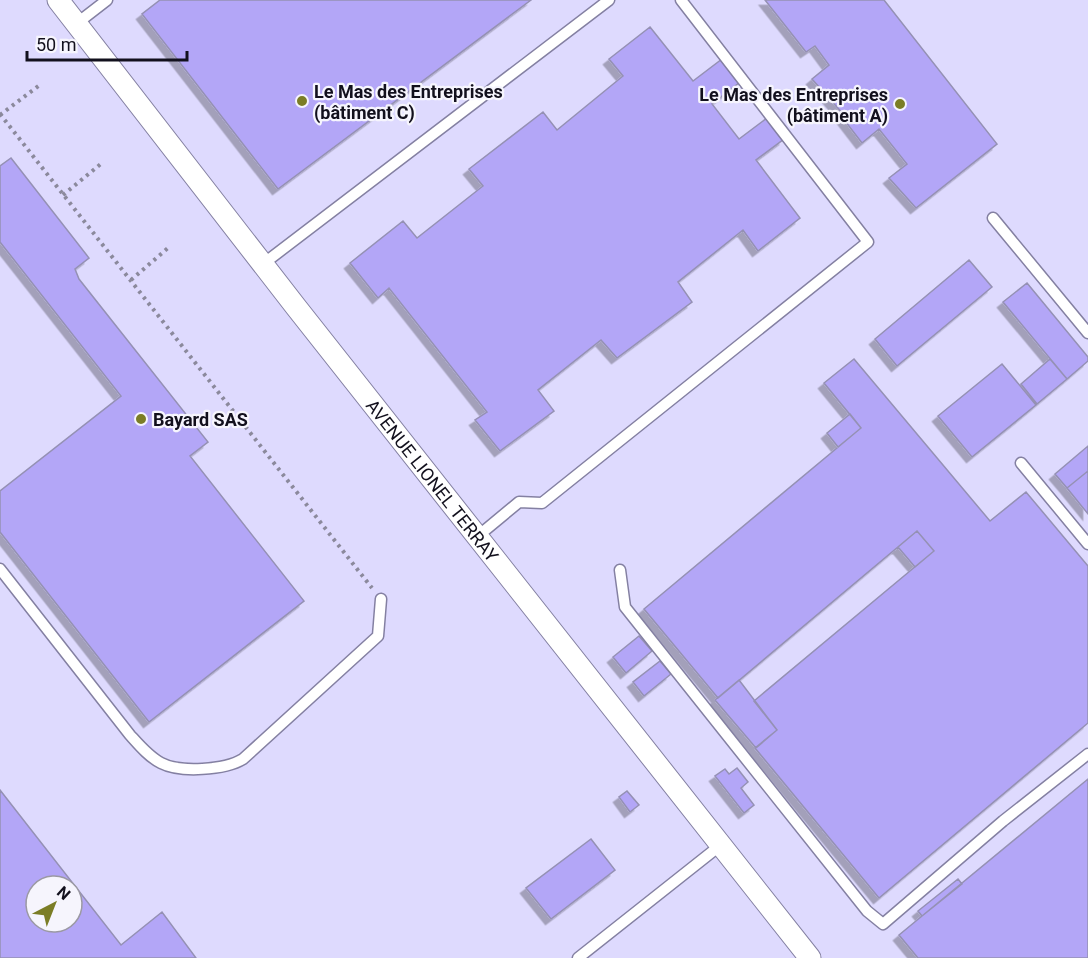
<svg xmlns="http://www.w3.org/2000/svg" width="1088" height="958" viewBox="0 0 1088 958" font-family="Roboto,sans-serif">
	<defs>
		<filter id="shadow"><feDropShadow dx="-5.5" dy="5.5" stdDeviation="0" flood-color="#0004"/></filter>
	</defs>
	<rect width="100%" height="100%" fill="#e8e6fd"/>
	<path fill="#dedafe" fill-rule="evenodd" d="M0 0H1088V958H0ZM36 886H72V922H36Z"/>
	<path fill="#b3a6f7" stroke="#9591b4" stroke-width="1.5" fill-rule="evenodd" filter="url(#shadow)" d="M160 0H531L278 189 142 14Z
		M765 0H884L997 144 916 208 889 178 907 164 879 129 862 143 842 117 844 115 812 79 829 65 815 46 806 52Z
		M650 27 693 81 722 59 740 82 712 104 739 139 767 118 784 139 756 160 800 218 758 251 743 230 678 282 692 302 617 358 601 340 538 390 554 411 500 451 475 420 487 412 389 288 378 298 350 263 403 221 417 238 483 186 469 169 543 112 557 130 623 76 609 59Z
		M11 158 89 258 75 269 79 279 208 442 190 456 304 601 149 722 0 532V491L121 396 0 242V166Z
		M969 260 992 287 897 366 875 339Z
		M1027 283 1088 357V361L1067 379 1003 302Z
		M854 359 990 521 1026 492 1088 566V723L879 898 755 748 777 730 754 701 934 551 917 531 718 698 644 609 861 428 824 383Z
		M1050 359 1067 379 1037 404 1021 384Z
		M1002 364 1036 405 972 457 938 416Z
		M850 414 861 428 838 447 827 433Z
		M1088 446V471L1067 488 1055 474Z
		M1088 471V514L1067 488Z
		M917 531 934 551 915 567 898 547Z
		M639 636 652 651 626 673 613 657Z
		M660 661 671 674 644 696 633 682Z
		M739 680 777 730 756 748 715 700Z
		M737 768 748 782 741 788 754 805 744 813 715 776 725 769 729 774Z
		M1088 779V958H918L899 935Z
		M0 790 121 945 162 912 196 958H0ZM36 886H72V922H36Z
		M627 791 639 805 630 812 619 797Z
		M591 839 615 870 551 919 526 888Z
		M958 879 962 884 922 916 918 911Z"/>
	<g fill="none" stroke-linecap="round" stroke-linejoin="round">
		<defs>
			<path id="lane" d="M76 24 107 0
				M993 218 1088 333
				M263 264 609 0
				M1021 463 1088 544
				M478 536 519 502 542 503 868 242 681 0
				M0 569 130 735C139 745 149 757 161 763 180 773 225 770 243 759L378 636 381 599
				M620 570 625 607 867 911 883 924 1003 821 1088 754
				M578 958 722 844"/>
			<g id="street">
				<path id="s1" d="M58 0 296 307 810 958"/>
			</g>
		</defs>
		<use href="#lane" stroke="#8480a2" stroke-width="13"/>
		<use href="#street" stroke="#8480a2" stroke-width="23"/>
		<path stroke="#8b899c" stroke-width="4" stroke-dasharray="3 4.5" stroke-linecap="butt" d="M0 114 372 588
			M0 115 41 84
			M63 195 102 163
			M131 280 168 248"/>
		<use href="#lane" stroke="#fff" stroke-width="10"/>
		<use href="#street" stroke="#fff" stroke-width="21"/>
	</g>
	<g fill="#7b7d26" stroke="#f6f5fd" stroke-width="2">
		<circle cx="302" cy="101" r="6"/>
		<circle cx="900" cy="104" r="6"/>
		<circle cx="141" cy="419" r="6"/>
	</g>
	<g text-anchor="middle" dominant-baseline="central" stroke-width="4.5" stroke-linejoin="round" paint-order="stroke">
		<g font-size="18" font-weight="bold" fill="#12101d" stroke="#f6f5fd" text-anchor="start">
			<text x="314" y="91">Le Mas des Entreprises<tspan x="314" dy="21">(bâtiment C)</tspan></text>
			<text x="888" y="94" text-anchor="end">Le Mas des Entreprises<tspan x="888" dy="21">(bâtiment A)</tspan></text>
			<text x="153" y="419">Bayard SAS</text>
		</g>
		<g font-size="18" fill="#12101d" stroke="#f6f5fd">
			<text stroke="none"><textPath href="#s1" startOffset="609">AVENUE LIONEL TERRAY</textPath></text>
		</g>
	</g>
	<g transform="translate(54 904) rotate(42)"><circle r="28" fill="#f6f5fd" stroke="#9b99a3" stroke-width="1.5"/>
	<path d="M0-4.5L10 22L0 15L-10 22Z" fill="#7b7d26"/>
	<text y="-9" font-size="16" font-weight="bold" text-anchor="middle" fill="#12101d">N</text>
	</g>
	<path d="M27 51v9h160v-9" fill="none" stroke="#12101d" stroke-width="3"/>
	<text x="36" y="51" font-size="18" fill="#12101d" stroke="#f6f5fd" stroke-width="4.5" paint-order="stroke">50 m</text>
</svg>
